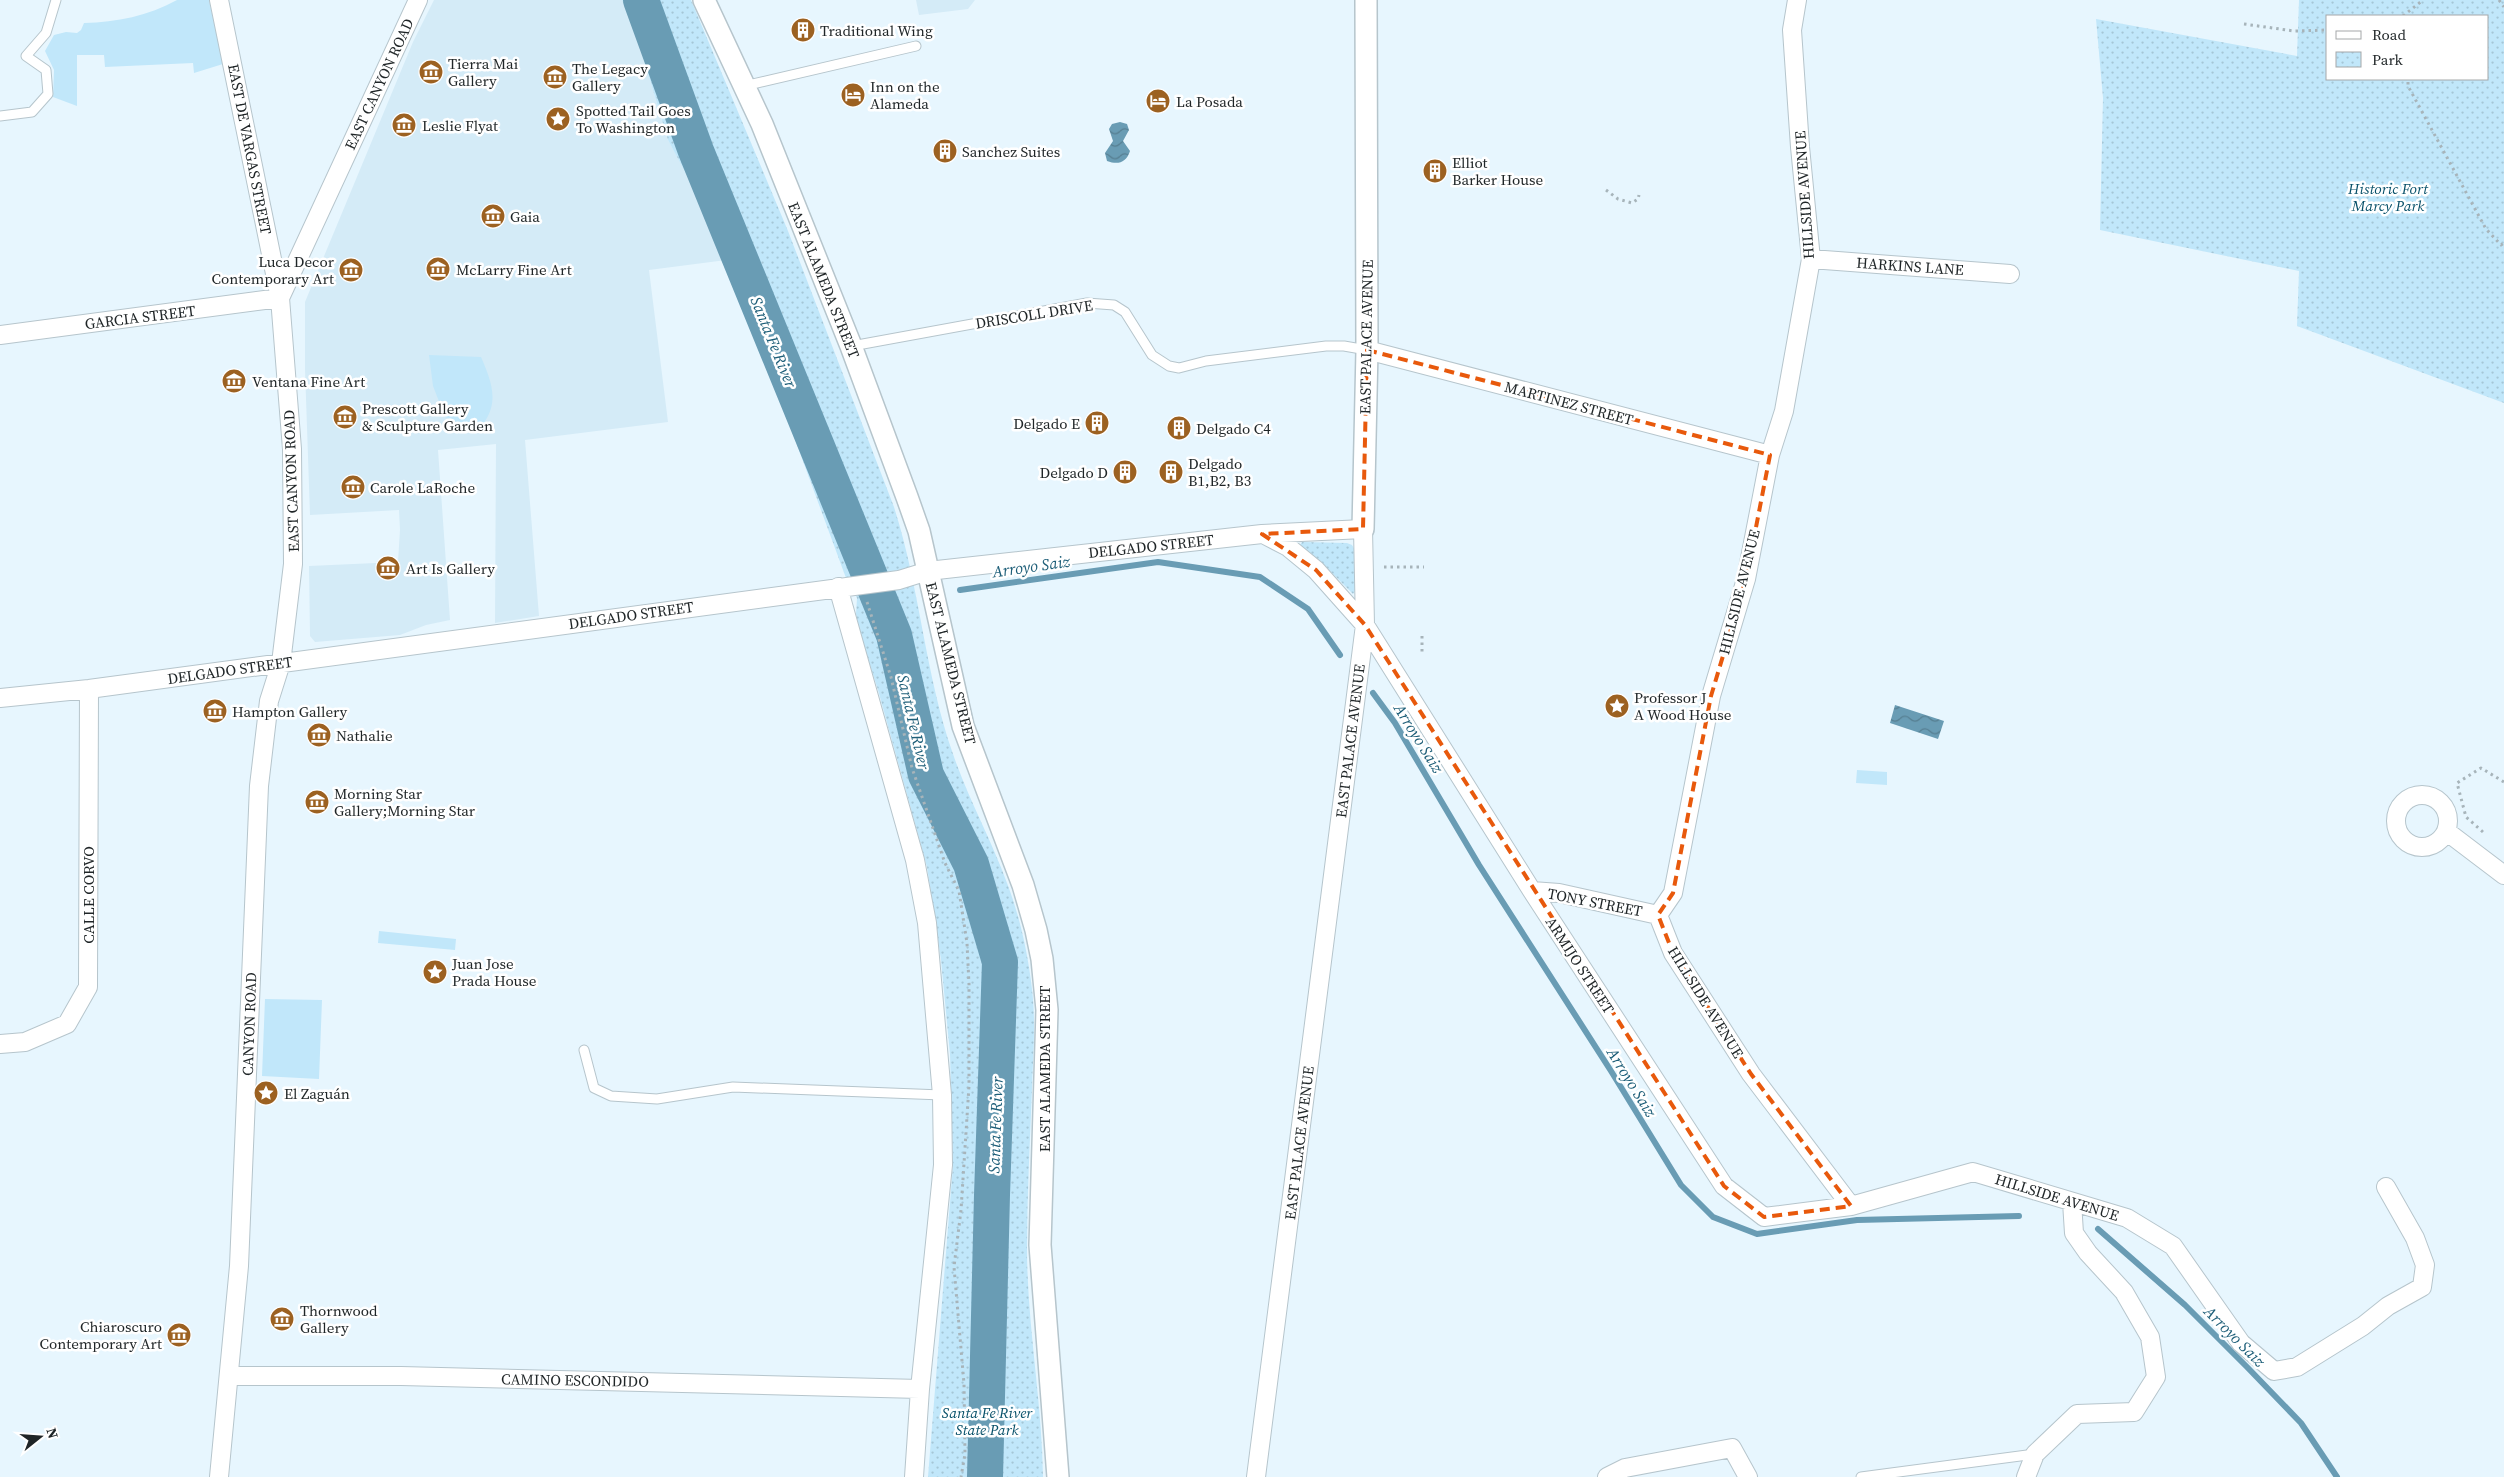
<svg xmlns="http://www.w3.org/2000/svg" width="2504" height="1477" viewBox="0 0 2504 1477" font-family="'Source Serif 4',serif">
	<defs>
		<pattern id="park-dots" width="8" height="8" patternUnits="userSpaceOnUse" patternTransform="scale(1.25)"><rect width="8" height="8" fill="#c1e7fa"/><path d="M2 2h.1M6 6h.1" fill="none" stroke="#a5c6d6" stroke-width="1.8" stroke-linecap="round"/></pattern>
		<pattern id="water-waves" width="16" height="10" patternUnits="userSpaceOnUse" patternTransform="scale(1.25)"><rect width="16" height="10" fill="#699cb4"/><path d="M0 5q4-4 8 0t8 0" fill="none" stroke="#567f92"/></pattern>
	</defs>
	<rect width="100%" height="100%" fill="#e7f6fe"/>
	<path fill="#d4ebf7" d="M434 0H622L633 24 668 140 734 259 649 270 668 422 525 440 539 616 495 623 496 444 438 450 450 620 426 625 400 635 315 642 310 636 309 566 398 562 400 530 399 510 310 515 305 369V302L413 42Z
		M916 0H975L968 9 919 15Z"/>
	<path fill="#c1e7fa" d="M177 0H209L223 64 194 73 193 63 105 67 104 55H77V106L53 97 54 70 45 51 54 35 66 32 77 33 81 30 84 23C117 22 148 16 177 0Z
		M429 355 481 357C491 380 500 402 483 424L462 425 445 417 433 386Z
		M1857 770 1887 772V785L1856 783Z
		M379 931 456 939 455 950 378 943Z
		M265 999 322 1000 319 1079 262 1076Z"/>
	<path fill="url(#park-dots)" fill-rule="evenodd" d="M622 0H691L788 231 894 507C920 588 925 674 953 754 968 798 991 839 1007 883 1020 917 1028 954 1032 989 1036 1022 1033 1056 1032 1089 1030 1142 1027 1195 1027 1248 1027 1325 1042 1400 1043 1477H928L953 1165 950 1054 941 960 927 867 878 690 860 634 856 614 857 598 846 578 783 407 738 270 668 140 633 24Z
		M2299 0H2504V403L2297 326 2299 271 2100 230 2103 98 2096 19 2297 56ZM2488 16V79H2328V16Z
		M1302 542 1347 543 1352 545 1355 550 1356 590 1353 594 1322 563 1300 550V545Z"/>
	<path fill="url(#water-waves)" d="M1120 122 1127 124 1129 130 1123 141 1130 151C1126 163 1118 165 1107 161L1105 153 1113 141 1109 129 1112 124Z
		M1895 705 1944 721 1938 739 1890 723Z"/>
	<g fill="none" stroke-linecap="round" stroke-linejoin="round">
		<path stroke="#699cb4" stroke-width="6" d="M960 590 1158 562 1260 577 1308 609 1340 655
			M1373 693 1395 723 1479 865 1611 1071 1681 1185 1713 1217 1757 1234 1857 1220 2019 1216
			M2098 1229 2185 1305 2247 1367 2301 1423 2337 1477"/>
		<path stroke="#699cb4" stroke-width="36" d="M641 0 696 151 894 635 926 775 971 864 1000 962 992 1195 985 1477"/>
		<defs>
			<path id="service" d="M744 86 916 46
				M0 116 32 112 48 94 46 70 26 56 46 33 56 0
				M852 346 1087 303 1114 305 1125 312 1152 355 1169 366 1179 368 1206 361 1326 346H1344L1367 350
				M584 1050 594 1088 611 1096 657 1099 733 1087 942 1095
				M1861 1477 2035 1454"/>
			<path id="minor" d="M219 0 280 298 292 449 293 564 281 663 269 701 259 786 239 1266 219 1477
				M1797 0 1792 30 1800 147 1811 259 1784 411 1770 455 1746 579 1711 696 1673 893 1658 915 1673 953 1751 1074 1851 1206
				M1811 259 2010 274
				M280 298 418 0
				M0 335 280 298
				M1367 350 1770 455
				M1263 534 1288 547 1316 570 1365 625 1532 891 1724 1186 1764 1217 1851 1206 1973 1172 2127 1218 2173 1246 2241 1343 2274 1371 2297 1367 2363 1326 2388 1306 2422 1287 2425 1265 2415 1238 2386 1187
				M838 587 915 860 927 923 942 1095 943 1165 920 1389 914 1477
				M0 698 89 689 899 580 928 571 1262 534 1363 529 1365 625 1256 1477
				M2396 821a26 26 0 1 1 52 0a26 26 0 1 1-52 0Z
				M2446 831 2504 875
				M1532 891 1559 893 1658 915
				M0 1044 25 1042 67 1024 88 987 89 689
				M230 1376H401L920 1389
				M1607 1477 1625 1468 1732 1448 1748 1477
				M2026 1477 2035 1454 2077 1414 2134 1412 2156 1377 2150 1337 2124 1292 2088 1253 2074 1233 2072 1202"/>
			<path id="tertiary" d="M704 0 762 124 851 346 907 497 919 531 963 726 1023 885 1036 930 1042 959 1047 1010 1040 1245 1058 1477
				M1363 529 1367 350 1366 0"/>
		</defs>
		<use href="#service" stroke="#b6c5cc" stroke-width="11"/>
		<use href="#minor" stroke="#b6c5cc" stroke-width="20"/>
		<use href="#tertiary" stroke="#b6c5cc" stroke-width="24"/>
		<path stroke="#a7b4ba" stroke-width="3" stroke-dasharray="2.5 4" stroke-linecap="butt" d="M2499 0 2504 7
			M2403 16 2423 0
			M2244 24 2294 31 2328 30
			M2408 82V86L2486 229 2501 245 2504 243
			M1606 190 1618 199 1632 203 1638 199 1639 195
			M1384 567H1424
			M867 602 891 677 912 768 945 863 959 891 967 943 969 984V1086L961 1210 954 1267 964 1384 965 1454 961 1477
			M1422 636V655
			M2483 832 2466 817 2457 783 2481 768 2504 782"/>
		<use href="#service" stroke="#fff" stroke-width="9"/>
		<use href="#minor" stroke="#fff" stroke-width="18"/>
		<use href="#tertiary" stroke="#fff" stroke-width="21"/>
	</g>
	<path fill="none" stroke="#e8590c" stroke-width="4" stroke-dasharray="10 6" stroke-linejoin="round" d="M1367 350 1770 455 1746 579 1711 696 1673 893 1658 915 1673 953 1751 1074 1851 1206 1764 1217 1724 1186 1365 625 1316 570 1262 534 1363 529Z"/>
	<defs>
		<symbol id="building-disc" viewBox="-11 -11 22 22"><circle r="9.5" fill="#9c6121" stroke="#fff"/><path d="M-4-6H4V6H1V3H-1V6H-4ZM-2.5-4.3h1.7v1.8h-1.7ZM.8-4.3h1.7v1.8H.8ZM-2.5-1h1.7V.8h-1.7ZM.8-1h1.7V.8H.8Z" fill="#fff"/></symbol>
		<symbol id="museum-disc" viewBox="-11 -11 22 22"><circle r="9.5" fill="#9c6121" stroke="#fff"/><path d="M0-6L6-3V-2H-6V-3ZM-5-1h2V3h-2ZM-1-1h2V3h-2ZM3-1h2V3H3ZM-6 4H6V6H-6Z" fill="#fff"/></symbol>
		<symbol id="hotel-disc" viewBox="-11 -11 22 22"><circle r="9.5" fill="#9c6121" stroke="#fff"/><path d="M-6-4.5h1.5V1H6V5H4.5V3h-9V5H-6ZM-4 0a1.8 1.8 0 1 1 3.6 0ZM.5 0V-2.5h3Q6-2.5 6 0Z" fill="#fff"/></symbol>
		<symbol id="sight-disc" viewBox="-11 -11 22 22"><circle r="9.5" fill="#9c6121" stroke="#fff"/><path d="M0-6L1.8-2.2L6-1.7L2.9 1.2L3.7 5.4L0 3.3L-3.7 5.4L-2.9 1.2L-6-1.7L-1.8-2.2Z" fill="#fff"/></symbol>
	</defs>
	<g fill-rule="evenodd">
		<use href="#building-disc" x="789" y="16" width="28" height="28"/>
		<use href="#museum-disc" x="417" y="58" width="28" height="28"/>
		<use href="#museum-disc" x="541" y="63" width="28" height="28"/>
		<use href="#hotel-disc" x="839" y="81" width="28" height="28"/>
		<use href="#hotel-disc" x="1144" y="87" width="28" height="28"/>
		<use href="#sight-disc" x="544" y="105" width="28" height="28"/>
		<use href="#museum-disc" x="390" y="111" width="28" height="28"/>
		<use href="#building-disc" x="931" y="137" width="28" height="28"/>
		<use href="#building-disc" x="1421" y="157" width="28" height="28"/>
		<use href="#museum-disc" x="479" y="202" width="28" height="28"/>
		<use href="#museum-disc" x="424" y="255" width="28" height="28"/>
		<use href="#museum-disc" x="337" y="256" width="28" height="28"/>
		<use href="#museum-disc" x="220" y="367" width="28" height="28"/>
		<use href="#museum-disc" x="331" y="403" width="28" height="28"/>
		<use href="#building-disc" x="1083" y="409" width="28" height="28"/>
		<use href="#building-disc" x="1165" y="414" width="28" height="28"/>
		<use href="#building-disc" x="1111" y="458" width="28" height="28"/>
		<use href="#building-disc" x="1157" y="458" width="28" height="28"/>
		<use href="#museum-disc" x="339" y="473" width="28" height="28"/>
		<use href="#museum-disc" x="374" y="554" width="28" height="28"/>
		<use href="#sight-disc" x="1603" y="692" width="28" height="28"/>
		<use href="#museum-disc" x="201" y="697" width="28" height="28"/>
		<use href="#museum-disc" x="305" y="721" width="28" height="28"/>
		<use href="#museum-disc" x="303" y="788" width="28" height="28"/>
		<use href="#sight-disc" x="421" y="958" width="28" height="28"/>
		<use href="#sight-disc" x="252" y="1079" width="28" height="28"/>
		<use href="#museum-disc" x="268" y="1305" width="28" height="28"/>
		<use href="#museum-disc" x="165" y="1321" width="28" height="28"/>
	</g>
	<g text-anchor="middle" dominant-baseline="central" stroke-width="5" stroke-linejoin="round" paint-order="stroke">
		<g font-size="15" fill="#1f2527" stroke="#fff" text-anchor="start">
			<text x="820" y="30">Traditional Wing</text>
			<text x="448" y="63">Tierra Mai<tspan x="448" dy="17">Gallery</tspan></text>
			<text x="572" y="68">The Legacy<tspan x="572" dy="17">Gallery</tspan></text>
			<text x="870" y="86">Inn on the<tspan x="870" dy="17">Alameda</tspan></text>
			<text x="1176" y="101">La Posada</text>
			<text x="576" y="110">Spotted Tail Goes<tspan x="576" dy="17">To Washington</tspan></text>
			<text x="422" y="125">Leslie Flyat</text>
			<text x="962" y="151">Sanchez Suites</text>
			<text x="1452" y="162">Elliot<tspan x="1452" dy="17">Barker House</tspan></text>
			<text x="510" y="216">Gaia</text>
			<text x="334" y="261" text-anchor="end">Luca Decor<tspan x="334" dy="17">Contemporary Art</tspan></text>
			<text x="456" y="269">McLarry Fine Art</text>
			<text x="252" y="381">Ventana Fine Art</text>
			<text x="362" y="408">Prescott Gallery<tspan x="362" dy="17">&amp; Sculpture Garden</tspan></text>
			<text x="1080" y="423" text-anchor="end">Delgado E</text>
			<text x="1196" y="428">Delgado C4</text>
			<text x="1188" y="463">Delgado<tspan x="1188" dy="17">B1,B2, B3</tspan></text>
			<text x="1108" y="472" text-anchor="end">Delgado D</text>
			<text x="370" y="487">Carole LaRoche</text>
			<text x="406" y="568">Art Is Gallery</text>
			<text x="1634" y="697">Professor J<tspan x="1634" dy="17">A Wood House</tspan></text>
			<text x="232" y="711">Hampton Gallery</text>
			<text x="336" y="735">Nathalie</text>
			<text x="334" y="793">Morning Star<tspan x="334" dy="17">Gallery;Morning Star</tspan></text>
			<text x="452" y="963">Juan Jose<tspan x="452" dy="17">Prada House</tspan></text>
			<text x="284" y="1093">El Zaguán</text>
			<text x="300" y="1310">Thornwood<tspan x="300" dy="17">Gallery</tspan></text>
			<text x="162" y="1326" text-anchor="end">Chiaroscuro<tspan x="162" dy="17">Contemporary Art</tspan></text>
		</g>
		<g font-size="15" fill="#1f2527" stroke="#fff">
			<text transform="translate(379 84) rotate(-65)">EAST CANYON ROAD</text>
			<text transform="translate(250 149) rotate(79)">EAST DE VARGAS STREET</text>
			<text transform="translate(1804 195) rotate(-94)">HILLSIDE AVENUE</text>
			<text transform="translate(1910 266) rotate(4)">HARKINS LANE</text>
			<text transform="translate(824 280) rotate(68)">EAST ALAMEDA STREET</text>
			<text transform="translate(1034 314) rotate(-9)">DRISCOLL DRIVE</text>
			<text transform="translate(140 317) rotate(-7)">GARCIA STREET</text>
			<text transform="translate(1366 337) rotate(-89)">EAST PALACE AVENUE</text>
			<text transform="translate(1569 403) rotate(15)">MARTINEZ STREET</text>
			<text transform="translate(291 481) rotate(-92)">EAST CANYON ROAD</text>
			<text transform="translate(1151 546) rotate(-6)">DELGADO STREET</text>
			<text transform="translate(1739 592) rotate(-76)">HILLSIDE AVENUE</text>
			<text transform="translate(631 615) rotate(-8)">DELGADO STREET</text>
			<text transform="translate(951 663) rotate(76)">EAST ALAMEDA STREET</text>
			<text transform="translate(230 670) rotate(-8)">DELGADO STREET</text>
			<text transform="translate(1350 741) rotate(-83)">EAST PALACE AVENUE</text>
			<text transform="translate(88 895) rotate(-90)">CALLE CORVO</text>
			<text transform="translate(1595 902) rotate(11)">TONY STREET</text>
			<text transform="translate(1580 965) rotate(57)">ARMIJO STREET</text>
			<text transform="translate(1706 1002) rotate(58)">HILLSIDE AVENUE</text>
			<text transform="translate(249 1024) rotate(-88)">CANYON ROAD</text>
			<text transform="translate(1044 1069) rotate(-90)">EAST ALAMEDA STREET</text>
			<text transform="translate(1299 1143) rotate(-83)">EAST PALACE AVENUE</text>
			<text transform="translate(2057 1197) rotate(17)">HILLSIDE AVENUE</text>
			<text transform="translate(575 1380) rotate(1)">CAMINO ESCONDIDO</text>
		</g>
		<g font-size="15" font-style="italic" fill="#075069" stroke="#fff">
			<text x="2388" y="188">Historic Fort<tspan x="2388" dy="17">Marcy Park</tspan></text>
			<text x="987" y="1412">Santa Fe River<tspan x="987" dy="17">State Park</tspan></text>
		</g>
		<g font-size="16" font-style="italic" fill="#1d5e78" stroke="#fff">
			<text transform="translate(774 342) rotate(68)">Santa Fe River</text>
			<text transform="translate(1031 566) rotate(-8)">Arroyo Saiz</text>
			<text transform="translate(914 722) rotate(77)">Santa Fe River</text>
			<text transform="translate(1419 738) rotate(58)">Arroyo Saiz</text>
			<text transform="translate(1632 1082) rotate(58)">Arroyo Saiz</text>
			<text transform="translate(995 1125) rotate(-88)">Santa Fe River</text>
			<text transform="translate(2235 1336) rotate(45)">Arroyo Saiz</text>
		</g>
	</g>
	<rect x="2326" y="15" width="162" height="65" fill="#ffffff" stroke="#a5a8a9"/>
	<rect x="2336" y="31" width="25" height="8" fill="#ffffff" stroke="#a5a8a9"/>
	<text x="2372" y="40" font-size="15" fill="#1f2527">Road</text>
	<rect x="2336" y="52" width="25" height="15" fill="url(#park-dots)" stroke="#a5a8a9"/>
	<text x="2372" y="65" font-size="15" fill="#1f2527">Park</text>
	<g transform="translate(40 1437) rotate(73)" stroke="#ffffff" stroke-width="4" paint-order="stroke">
	<path d="M0-4L9 19L0 12L-9 19Z" fill="#1f2527"/>
	<text y="-8" font-size="14" font-weight="bold" text-anchor="middle" fill="#1f2527">N</text>
	</g>
</svg>
